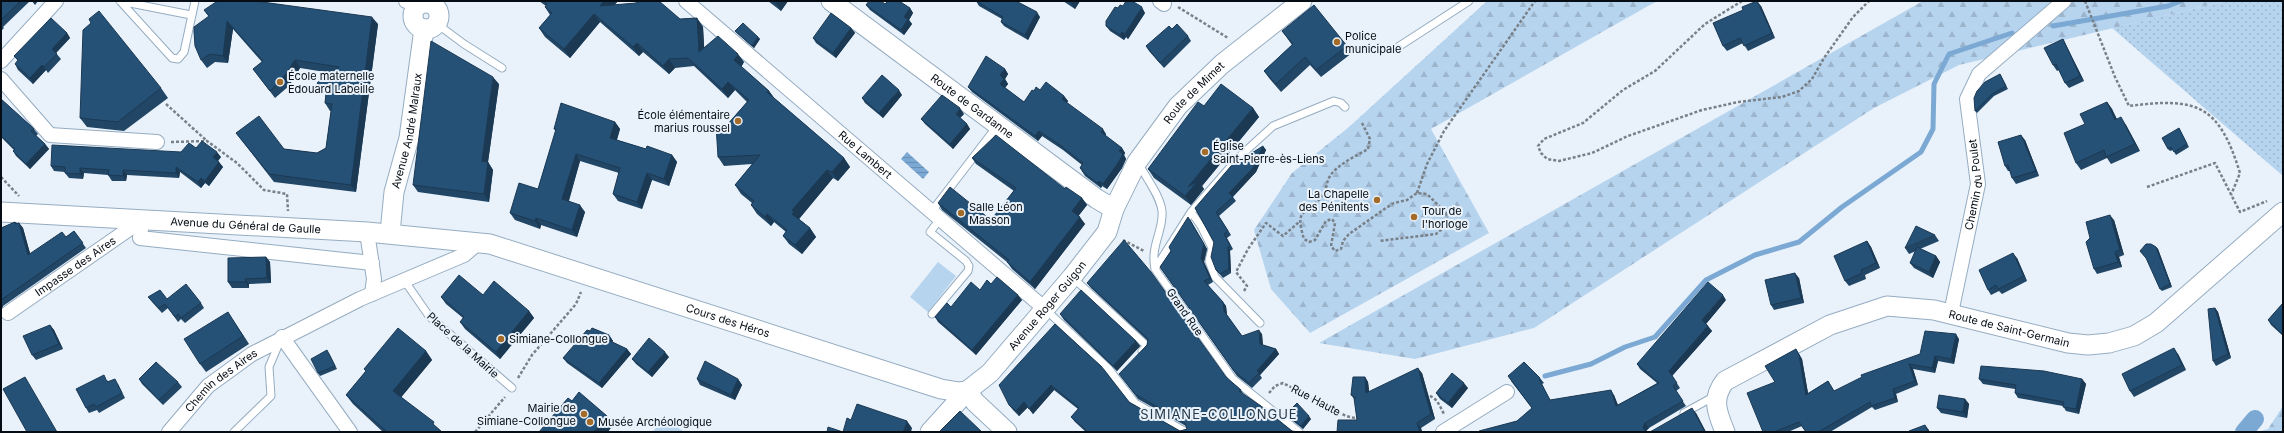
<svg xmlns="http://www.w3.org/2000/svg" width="2284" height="433" viewBox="0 0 2284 433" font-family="Inter,sans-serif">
	<defs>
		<pattern id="grass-dots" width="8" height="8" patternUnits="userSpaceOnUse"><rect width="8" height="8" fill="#b7d4ef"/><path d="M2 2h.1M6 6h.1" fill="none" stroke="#9cb5cc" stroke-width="1.8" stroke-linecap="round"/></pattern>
		<pattern id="forest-firs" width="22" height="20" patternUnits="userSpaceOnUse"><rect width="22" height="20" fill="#b7d4ef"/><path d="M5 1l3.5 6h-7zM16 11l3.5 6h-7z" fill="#9cb5cc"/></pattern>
		<pattern id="water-rules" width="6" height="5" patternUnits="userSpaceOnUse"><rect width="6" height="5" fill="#7ba9d3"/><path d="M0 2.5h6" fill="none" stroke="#6990b4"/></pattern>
	</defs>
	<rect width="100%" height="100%" fill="#e9f2fb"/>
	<path fill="url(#grass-dots)" d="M2226 1H2283V176L2112 28Z"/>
	<path fill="url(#forest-firs)" d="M1487 1H1657L1431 129 1489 233 1310 333 1271 289 1254 230 1292 173 1349 127Z
		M1923 1H2226L1959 65 1874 108 1534 328 1415 359 1319 343Z
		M2283 406V432H2257L2268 429Z
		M664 420 685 432H652Z"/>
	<path fill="#b7d4ef" d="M938 262 956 276 928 312 910 297Z"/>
	<path fill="url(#water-rules)" d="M907 152 929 172 923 179 901 159Z"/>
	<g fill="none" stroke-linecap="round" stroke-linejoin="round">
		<path stroke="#7ba9d3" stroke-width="5" d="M2053 26 2168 6 2181 1
			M1545 376 1591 364 1625 347 1655 337 1706 280 1755 255 1799 242 1842 207 1921 152 1933 129 1934 84 1949 54 2012 33"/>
		<path stroke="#7ba9d3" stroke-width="18" d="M2244 432 2255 419"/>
		<defs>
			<path id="lane" d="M120 1 172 58 178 59 184 52 195 1
				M120 1 191 15
				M437 24 464 44 502 68
				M1398 47 1469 1
				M1139 164C1146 178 1160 195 1162 211 1164 230 1150 245 1155 269L1233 379 1299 432
				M932 211 998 125
				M1191 212 1201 226 1212 248 1209 261 1215 277 1260 323
				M1155 269 1191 212 1239 157 1273 126 1334 101 1341 103 1345 107
				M1072 277 1147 346 1142 351
				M404 280 429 316 512 388
				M1046 310 1108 368 1135 403 1186 432
				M932 314 968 271 969 266 966 261 930 232 941 218
				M1684 413 1715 396
				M234 432 271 396 269 367 280 341"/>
			<g id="street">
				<path d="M406 1 421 4"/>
				<path id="s1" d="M686 1 1044 308"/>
				<path d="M1160 1 1164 4"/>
				<path d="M1 61 56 1"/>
				<path d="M1 79 50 135 157 142"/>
				<path d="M142 220 140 238 372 263"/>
				<path d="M367 232 374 279 372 294"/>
				<path id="s2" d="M8 313 142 220"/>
				<path id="s3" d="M1951 313 1978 184 1967 99 1979 74 2064 1"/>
				<path d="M282 337 350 432"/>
				<path id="s4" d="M169 432 208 386 252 354 360 299 464 255 478 243"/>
				<path d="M1443 432 1507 392"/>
			</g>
			<g id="secondary">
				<path id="s5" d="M831 1 1097 199 1114 209"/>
				<circle cx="426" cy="16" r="13"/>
				<path id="s6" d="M1 212 367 232 490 244 941 389 959 392 967 391"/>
				<path id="s7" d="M390 233 394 192 409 138 424 29"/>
				<path d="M967 391 975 402 1007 432"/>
				<path id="s8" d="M930 432 967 391 990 373 1072 277 1107 232 1114 209 1137 162 1178 106 1222 64 1302 1"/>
				<path id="s9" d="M1725 432C1717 412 1711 399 1725 381L1830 325 1887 306 1934 310 2068 343 2088 345 2109 343 2134 336 2156 323 2283 212"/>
			</g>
		</defs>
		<use href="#lane" stroke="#95acc1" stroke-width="9"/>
		<use href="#street" stroke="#95acc1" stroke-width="16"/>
		<use href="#secondary" stroke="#95acc1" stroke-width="21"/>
		<path stroke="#788088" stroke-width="2.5" stroke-dasharray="3 2" stroke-linecap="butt" d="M1742 1 1705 24 1655 71 1623 90 1583 123 1544 139 1538 146 1541 153 1547 159 1559 161 1592 153 1628 136 1702 110 1738 102 1782 97 1799 91 1812 79 1824 58 1853 17 1869 1
			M2085 1 2115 77 2129 106C2198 97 2219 105 2240 173L2231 195
			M1178 7 1228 38
			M166 104 207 141
			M1362 123 1370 139 1368 149C1356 156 1338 164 1330 176 1326 182 1327 190 1322 196 1306 217 1294 206 1304 239L1309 242 1315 240 1326 221 1332 219 1335 223 1331 246 1335 251 1341 249 1343 241 1349 234 1386 208 1394 203 1407 200 1417 193 1427 194 1446 213 1448 224 1436 234 1379 241
			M171 142 207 141 237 163 264 190 287 194 288 211
			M1 177 19 196
			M2147 187 2215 163 2240 212 2267 201
			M1417 193 1427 164 1444 131 1535 1
			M1123 240 1144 251
			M1244 291 1247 286 1236 272 1248 249 1266 223 1283 236 1299 222
			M518 378 532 355 576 304 581 292
			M1269 393 1275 386 1283 383 1346 416 1359 419
			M1425 395C1437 396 1439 405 1444 414
			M475 432 505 397"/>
		<use href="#lane" stroke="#fff" stroke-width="7"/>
		<use href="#street" stroke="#fff" stroke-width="14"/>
		<use href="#secondary" stroke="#fff" stroke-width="19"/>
	</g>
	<path fill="#214666" d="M1 1H30L3 27 4 28 1 31Z
		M539 1H618L614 5 680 19 697 18 703 27 704 48 744 62 741 67 769 91 774 98 844 158 850 167 838 181 833 178 799 219 810 228 816 237 802 254 789 244 783 236 786 232 774 222 771 226 757 214 751 205 752 203 741 194 735 185 752 164 724 166 718 157 727 125 747 102 735 90 728 98 694 66 675 68 669 74 643 52 639 56 600 22 570 58 545 37 539 28 550 15 545 7 546 6Z
		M768 1H788L781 11Z
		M976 1 1040 17 1028 40 1004 26 1001 22 1002 19 979 6Z
		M1063 1H1080L1075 9Z
		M885 4 910 8 913 13 909 20 912 24 904 35 870 10 866 5Z
		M1123 6 1145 13 1128 39 1126 37 1124 40 1110 31 1106 26 1118 8Z
		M1761 6 1775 38 1748 51 1743 43 1727 51 1723 46Z
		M204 10 378 24 356 192 274 182 236 133 284 149 317 153 326 148 331 111H330L325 103 326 95 317 83 331 73 300 68 289 86 275 98 253 69 262 62 233 29 228 63 215 62 207 68 201 60 209 17Z
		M851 28 855 33 836 58 816 43 813 38Z
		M1172 29 1188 36 1191 41 1164 68 1149 51 1146 46Z
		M735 31 758 37 760 39 754 48 737 33Z
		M1282 31 1347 46 1352 53 1321 77 1310 65 1281 92 1269 78 1264 71 1292 45Z
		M67 33 70 38 56 53 61 59 48 73 46 70 33 84 18 70 15 64 18 61 14 56Z
		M2063 39 2084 81 2069 88 2065 83 2059 70 2057 71 2053 65Z
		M1005 69 1008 74 1005 79 1008 84 1005 88 1024 102 1034 91 1040 90 1064 96 1068 101 1067 103 1106 134 1105 136 1122 148 1125 153 1124 155 1126 159 1122 168 1107 189 1102 186 1101 188 1085 176 1080 168 1082 165 1063 150 1042 136 1038 141 972 92 968 87Z
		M2000 74 2008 89 1994 96 1977 113 1975 111Z
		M499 84 488 162 493 170 489 202 418 192 413 185Z
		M161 88 168 98 124 131 87 127 80 118Z
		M902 95 883 118 865 103 862 98Z
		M1 99 34 129 38 134 36 136 45 144 49 149 30 169 16 156 13 151 14 150 1 137Z
		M2107 102 2112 109 2117 119 2126 125 2140 151 2111 164 2107 158 2081 170 2076 163 2085 124Z
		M1204 106 1253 108 1259 117 1202 186 1204 189 1191 205 1154 178 1148 169Z
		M964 114 960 118 967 124 970 129 953 149 925 124 921 119Z
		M615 122 620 129 617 140 646 149 672 155 677 162 669 186 652 180 642 209 618 201 613 194 619 173 580 161 569 201 585 212 577 237 541 225 540 229 515 220 510 213 538 189 556 131 554 129Z
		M2179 128 2189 147 2176 155 2173 150 2170 151 2168 149Z
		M2025 140 2039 176 2016 184 2012 178 2010 171H2008L2005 166Z
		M1263 146 1266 150 1256 172 1233 197 1236 201 1219 216 1231 235 1227 238 1233 249 1230 251 1231 273 1223 278 1216 270 1214 242 1195 208Z
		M196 148 221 157 218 161 223 167 209 186 205 183 201 188 180 172 179 178 127 175 126 181H112L108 175 84 173 83 179 69 178 65 173V172L54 171 51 166 181 152Z
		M972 158 1065 189 1082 198 1087 205 1078 216 1085 224 1035 289 1012 269 1007 262 942 210 938 203 991 220 1014 191 976 164Z
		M2114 220 2124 255 2119 257 2122 267 2097 274 2094 269Z
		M1191 221 1207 249 1204 262 1213 282 1208 285 1226 306 1227 315 1242 336 1262 334 1263 345 1276 349 1279 354 1260 375 1262 378 1252 388 1237 376 1160 267Z
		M15 222 17 223H19L23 228 30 254 66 237 74 231 86 248 3 306 1 310V228Z
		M1935 235 1939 241 1920 249 1936 256 1940 262 1933 278 1914 268 1910 263 1916 251 1909 254 1905 248Z
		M1867 241 1871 247 1880 268 1865 275 1866 279 1849 286 1845 281Z
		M2156 247 2158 249 2172 287 2162 291 2160 289 2147 259 2140 251Z
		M266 257 270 262 271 283 249 284V288H232L228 282Z
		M2017 258 2027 281 2002 294 1999 291 1991 295 1988 290Z
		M1799 278 1804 303 1774 310 1771 305Z
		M1087 283 1226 377 1241 390 1244 395 1292 431 1298 432H1086L1075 422 1071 417 1078 409 1054 390 1033 414 1028 407 1019 416 1013 410 1009 405 1055 324 1129 402 1180 431 1187 429 1186 426 1138 399 1123 379 1147 345 1148 341 1091 288Z
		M991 284 1022 300 976 355 938 322 935 317 980 290Z
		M148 297 167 299 201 303 204 308 185 323 181 319 178 322 168 308 162 313 152 302Z
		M441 297 529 311 534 318 500 359 465 329 460 322 463 318 446 304Z
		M1726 300 1706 324 1712 331 1672 376 1680 388 1676 391 1686 406 1649 428 1646 431 1650 432 1696 413 1706 432H1480L1517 421 1532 408 1511 381 1540 378 1544 383 1542 384 1550 400 1614 395 1618 405 1657 383 1640 369 1637 364Z
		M2283 303V336L2271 325 2268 320Z
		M2215 308 2218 312 2231 358 2216 366 2213 361Z
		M1060 314 1136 341 1140 346 1117 371 1064 320Z
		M233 320 249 344 206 372 200 364Z
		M50 325 54 330 63 349 36 360 32 355Z
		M590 331 609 335 613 341 612 342 627 349 631 354 602 388 567 363 563 358Z
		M1959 339 1954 364 1938 361 1935 373 1913 369 1918 385 1896 394 1898 402 1875 410 1872 407 1830 432H1806L1802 426 1788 432H1763L1775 382 1799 354 1802 359 1808 393 1828 381 1834 391Z
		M426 351 432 360 401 397 442 432H383L353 404 346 395 366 371 364 369Z
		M329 353 337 369 320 376 318 373Z
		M2178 354 2186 370 2134 397 2130 391Z
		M669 357 652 377 636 364 632 359Z
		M1422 373 1435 419 1421 428 1422 432H1337L1357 420 1355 400 1351 395 1365 377 1368 382 1369 392Z
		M139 379 178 382 182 387 163 405 142 384Z
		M697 379H738L742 385 735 400 700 385Z
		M1979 379H2082L2086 384 2079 414 2066 411 2063 406 2018 398 2015 393V389L1983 384Z
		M108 380V382L118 384 125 398 99 413 97 410 89 413 86 408Z
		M1468 388 1452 408 1440 399 1436 393Z
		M1965 399 1969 404 1967 418 1941 413 1937 408Z
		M1286 414 1311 419 1303 429 1288 417Z"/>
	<path fill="#1b3953" d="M32 1H38L35 5Z
		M604 1H618L606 15 600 6Z
		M777 1H788L781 11 776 3Z
		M1073 1H1080L1075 9 1071 3Z
		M1757 1 1761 6 1775 38 1772 33Z
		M1142 7 1145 13 1128 39 1125 34Z
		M910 8 913 13 909 20 912 24 904 35 901 30 904 17Z
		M1037 12 1040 17 1028 40 1025 35Z
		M594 14 600 22 570 58 564 49Z
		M372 17 378 24 356 192 351 185Z
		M697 18 703 27 705 61 699 52Z
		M227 21 233 29 228 63 223 56Z
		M851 28 855 33 836 58 833 53Z
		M1122 32 1126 37 1124 40 1120 35Z
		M67 33 70 38 55 54 52 49Z
		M758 37 760 39 754 48 752 46Z
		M2063 39 2084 81 2080 76Z
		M637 43 643 52 639 56 633 47Z
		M738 54 744 62 740 69 734 60Z
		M669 59 675 68 669 74 663 66Z
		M295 60 300 68 289 86 283 78Z
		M42 65 46 70 33 84 30 78Z
		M1005 69 1008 74 1005 79 1008 84 1004 89 1000 84V75Z
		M493 77 499 84 487 169 482 161Z
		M728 82 735 90 728 98 722 89Z
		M899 90 902 95 883 118 879 113Z
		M769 91 775 99 767 92Z
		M1064 96 1068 101 1066 104 1062 99Z
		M2107 102 2112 109 2120 127 2115 120Z
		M960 108 964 114 959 119 956 114Z
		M1253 108 1259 117 1202 186 1204 189 1191 205 1185 196 1188 187Z
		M2121 117 2126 125 2140 151 2135 144Z
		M615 122 620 129 615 145 610 138Z
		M967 124 970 129 953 149 950 144Z
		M1103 129 1106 134 1104 137 1101 132Z
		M1039 131 1042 136 1038 141 1035 136Z
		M2021 135 2025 140 2039 176 2036 171Z
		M45 144 49 149 30 169 26 164Z
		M1263 146 1266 150 1256 172 1232 197 1229 193Z
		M1122 148 1125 153 1124 155 1126 159 1122 168 1107 189 1103 184 1119 151Z
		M217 152 221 157 216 163 213 157Z
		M576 154 580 161 567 206 562 199Z
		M672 155 677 162 669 186 664 179Z
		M844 158 850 167 838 181 832 172Z
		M219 162 223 167 209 186 205 181Z
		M488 162 493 170 489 202 484 194Z
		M176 167 180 172 179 178 176 173Z
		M80 168 84 173 83 179 80 174Z
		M123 170 127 175 126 181 123 176Z
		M827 170 833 178 799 219 800 220 792 214V210Z
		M647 173 652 180 642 209 637 202Z
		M201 178 205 183 201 188 198 182Z
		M1099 181 1102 186 1101 188 1097 183Z
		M1082 198 1087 205 1077 218 1072 211Z
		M580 205 585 212 577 237 572 230Z
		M767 214 774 222 771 226 765 217Z
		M2110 215 2114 220 2124 255 2120 250Z
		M1080 217 1085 224 1035 289 1030 282Z
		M1188 217 1207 249 1204 262 1213 282 1210 278 1201 258Z
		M536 218 541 225 540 229 535 221Z
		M19 223 23 228 32 260 28 255Z
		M810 228 816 237 802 254 795 245Z
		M1867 241 1871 247 1880 268 1876 263Z
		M1228 247 1230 251 1231 273 1229 269Z
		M2156 247 2158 249 2172 287 2170 284Z
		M2115 252 2119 257 2122 267 2118 262Z
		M2013 253 2017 258 2027 281 2024 276Z
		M1936 256 1940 262 1933 278 1929 272Z
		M266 257 270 262 271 283 267 278Z
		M1795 273 1799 278 1804 303 1801 298Z
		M245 279 249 284V288L246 282Z
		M1018 295 1022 300 976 355 972 350Z
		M1723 295 1726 300 1705 325 1702 320Z
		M1223 302 1226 306 1227 315 1224 311Z
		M1 303 3 306 1 310Z
		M2215 308 2218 312 2231 358 2228 354Z
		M529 311 534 318 500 359 496 352Z
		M228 312 233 320 249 344 243 336Z
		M50 325 54 330 63 349 59 344Z
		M1708 326 1712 331 1672 376 1680 388 1669 371Z
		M1259 330 1262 334 1263 349 1260 344Z
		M1956 334 1959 339 1954 364 1951 359Z
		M609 335 613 341 610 344 606 339Z
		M1136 341 1140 346 1117 371 1113 366Z
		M2174 348 2178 354 2186 370 2182 365Z
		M627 349 631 354 602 388 599 383Z
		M1276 349 1279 354 1260 375 1257 371Z
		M1796 349 1802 359 1809 399 1806 395Z
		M426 351 432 360 399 400 393 391Z
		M665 352 669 357 652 377 648 372Z
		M1935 356 1938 361 1935 373 1932 368Z
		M1909 364 1913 369 1918 385 1915 381Z
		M1418 368 1422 373 1435 419 1431 414Z
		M1365 377 1368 382 1370 398 1366 393Z
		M738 379 742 385 735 400 731 395Z
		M2082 379 2086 384 2079 414 2076 409Z
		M1464 383 1468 388 1452 408 1448 403Z
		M1051 385 1054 390 1033 414 1029 409Z
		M1893 389 1896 394 1898 402 1895 398Z
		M1611 390 1614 395 1620 411 1616 406Z
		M1965 399 1969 404 1967 418 1963 412Z
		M1024 402 1028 407 1019 416 1016 411Z
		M1692 408 1696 413 1706 432H1705Z
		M607 416 613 425 608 432H593Z
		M1309 416 1311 419 1303 429 1301 426Z
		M907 421 912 428 911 432H903Z
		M1417 423 1421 428 1422 432H1420Z
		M1645 423 1649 428 1645 432 1643 427Z
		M1925 425 1929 430V432H1928Z"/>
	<path fill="#265177" stroke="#1b3953" d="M1 1H21L1 20Z
		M218 1H255L372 17 351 185 269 174 236 133 259 116 284 149 317 153 326 148 332 104 325 103 326 93 317 83 339 67 295 60 283 78 270 91 253 69 263 61 227 21 223 56 210 54 201 60 195 46 194 32V27L209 16 204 10 216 2Z
		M544 1H604L600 6 636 3 637 1H659L680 19 697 18 699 52 718 36 738 54 734 60 769 91 767 92 844 158 832 172 827 170 792 210 794 212 792 214 810 228 795 245 783 236 787 230 767 214 765 217 751 205 754 201 735 185 760 155 718 157 716 125H727L749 100 728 82 722 89 688 58 669 59 663 66 637 43 633 47 594 14 564 49 539 28 552 13 545 7 547 4Z
		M869 1H881L885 4 888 1H899L910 8 904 17 908 19 901 30 866 5Z
		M976 1H1016L1037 12 1025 35 1001 22 1003 17Z
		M1068 1H1073L1071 3Z
		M1126 1H1132L1142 7 1125 34 1122 32 1120 35 1106 26V21L1115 7 1118 8 1120 5 1123 6Z
		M1757 1 1772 33 1744 46 1740 38 1723 46 1713 23 1743 10 1742 7Z
		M1314 5 1347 46 1316 70 1305 57 1276 84 1264 71 1293 44 1282 31Z
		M99 11 161 88 118 122 80 118 83 30 91 23 89 19Z
		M831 13 851 28 833 53 813 38Z
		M51 18 67 33 52 49 57 54 44 67 42 65 30 78 15 64 18 60 14 56Z
		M743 23 758 37 752 46 735 31Z
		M1177 24 1188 36 1160 63 1146 46 1169 26 1172 29Z
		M2063 39 2080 76 2065 83 2056 64 2053 65 2044 48Z
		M431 41 493 77 482 161 488 162 484 194 413 185Z
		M986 56 1005 69 1000 75 1004 79 1000 84 1024 102 1032 90 1034 91 1036 87 1040 90 1046 82 1064 96 1062 99 1103 129 1101 132 1122 148 1119 151 1123 154 1118 163 1103 184 1099 181 1097 183 1082 171 1083 170 1080 168 1083 163 1060 145 1039 131 1035 136 968 87Z
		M2000 74 2006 86 1992 94 1975 111 1974 98 1977 91 1985 82Z
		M882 75 899 90 879 113 862 98Z
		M1221 84 1253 108 1188 187 1198 181 1185 196 1148 169 1198 102 1204 106Z
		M942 95 960 108 956 114 967 124 950 144 921 119Z
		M1 99 31 126 34 129 31 131 45 144 26 164 13 151 15 149 1 136Z
		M2107 102 2115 120 2121 117 2135 144 2106 157 2104 150 2076 163 2064 133 2085 124 2080 114Z
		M561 103 615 122 610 138 646 149 647 146 672 155 664 179 647 173 637 202 613 194 620 168 576 154 562 199 580 205 572 230 536 218 535 221 510 213 519 183 538 189 556 129H554Z
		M2179 128 2187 144 2174 152 2171 147 2168 149 2162 138Z
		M996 135 1065 189 1066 187 1082 198 1072 211 1080 217 1030 282 1007 262 1009 260 938 203 950 187 991 220 1016 188 972 158Z
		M2021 135 2036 171 2012 178 2008 165 2005 166 1998 142Z
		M202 141 217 152 213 157 219 162 205 181 201 178 198 182 176 167V173L123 170V176L108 175 109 170 80 168V174L65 173V167L51 166 52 145 181 152 189 143 196 148Z
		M1263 146 1253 168 1229 193 1233 197 1216 212 1228 231 1224 234 1230 245 1228 247 1229 269 1220 274 1216 270 1211 257 1214 242 1195 208 1231 166Z
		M2110 215 2120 250 2115 252 2118 262 2094 269 2086 242 2090 238 2086 222Z
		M1188 217 1204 244 1201 258 1210 278 1204 281 1223 302 1224 311 1242 336 1259 330 1260 344 1276 349 1257 371 1259 373 1249 383 1234 371 1160 267 1171 251 1169 247Z
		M15 222 16 224 19 223 28 255 62 232 66 237 74 231 83 243 1 300V228Z
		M1916 226 1935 235 1905 248Z
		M1124 240 1151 272 1226 377 1241 390 1239 391 1261 406 1292 431 1298 432H1088L1071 417 1079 408 1051 385 1029 409 1024 402 1016 411 1009 405 999 385 1055 324 1101 366 1129 402 1180 431 1187 429 1185 423 1135 394 1119 374 1147 345 1148 339 1087 283Z
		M1867 241 1876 263 1861 270 1862 273 1845 281 1834 256Z
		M2146 244H2151L2156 247 2170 284 2160 289 2146 258 2140 251Z
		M1917 247 1936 256 1929 272 1910 263Z
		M2013 253 2024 276 1998 289 1996 285 1988 290 1979 270Z
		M266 257 267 278 245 279 246 282H228V258Z
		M1795 273 1801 298 1771 305 1765 280Z
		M459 275 483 295 494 281 529 311 496 352 460 322 464 317 441 297Z
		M997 277 1018 295 972 350 935 317 947 303 951 307 971 282 980 290 987 280 991 284Z
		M1708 282 1723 295 1702 320 1708 326 1669 371 1677 383 1673 386 1683 401 1645 423 1643 427 1645 431 1650 432 1692 408 1705 432H1480L1479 431 1517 421 1532 408 1508 376 1524 362 1540 378 1539 379 1550 400 1611 390 1616 406 1659 383 1637 364Z
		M186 284 201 303 181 318 178 314 175 317 165 304 159 308 148 297 160 290 167 299Z
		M1081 290 1136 341 1113 366 1060 314Z
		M2283 303V334H2282L2268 320Z
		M2215 308 2228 354 2213 361 2208 309Z
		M228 312 243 336 200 364 184 339Z
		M50 325 59 344 32 355 23 336Z
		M398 328 426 351 393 391 434 422 433 424 442 432H387L346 395 366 371 364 369Z
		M592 328 609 335 606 339 627 349 599 383 563 358 587 330 590 331Z
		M1925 331 1956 334 1951 359 1935 356 1932 368 1909 364 1915 381 1893 389 1895 398 1871 406 1870 402 1818 432H1806L1799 422 1774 432H1763L1747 393 1775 382 1765 366 1796 349 1799 355 1806 395 1828 381 1834 391 1862 377 1861 375 1920 354Z
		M649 338 665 352 648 372 632 359Z
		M2174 348 2182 365 2130 391 2122 374Z
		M327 350 335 366 318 373 311 359Z
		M705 361 738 379 731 395 697 379Z
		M156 362 178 382 159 400 139 379Z
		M1981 366 2044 371 2082 379 2076 409 2063 407 2064 402 2015 393 2016 385 1979 379Z
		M1418 368 1431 414 1417 423 1420 432H1337L1338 420H1357L1354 398H1356L1351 395 1353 377H1365L1366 393Z
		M1452 373 1464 383 1448 403 1436 393Z
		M104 375 107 382 115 379 122 393 96 407 94 404 86 408 76 389Z
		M25 377 57 432H27L3 389Z
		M579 392 607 416 593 432H539L568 398 572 401Z
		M1939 395 1965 399 1963 412 1937 408Z
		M1297 403 1309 416 1301 426 1286 414Z
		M857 404 907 421 903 432H843L847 418 851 420Z
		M960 411 982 432H939Z
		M1925 425 1928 432H1909V431Z
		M828 427 843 432H827Z"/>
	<g fill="#a46c28" stroke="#e9f2fb" stroke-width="1.5">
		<circle cx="1337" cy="42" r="4"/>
		<circle cx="280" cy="82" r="4"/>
		<circle cx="738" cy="121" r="4"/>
		<circle cx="1205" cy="152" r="4"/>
		<circle cx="1377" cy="200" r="4"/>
		<circle cx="961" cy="213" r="4"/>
		<circle cx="1414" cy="217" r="4"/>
		<circle cx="501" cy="339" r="4"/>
		<circle cx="584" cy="414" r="4"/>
		<circle cx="590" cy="422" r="4"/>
	</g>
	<g text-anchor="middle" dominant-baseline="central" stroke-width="4" stroke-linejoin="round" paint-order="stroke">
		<g font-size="11" fill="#050c13" stroke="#e9f2fb" text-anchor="start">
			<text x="1345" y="36">Police<tspan x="1345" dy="13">municipale</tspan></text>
			<text x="288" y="76">École maternelle<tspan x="288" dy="13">Edouard Labeille</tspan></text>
			<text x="730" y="115" text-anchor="end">École élémentaire<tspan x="730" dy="13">marius roussel</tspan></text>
			<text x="1213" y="146">Église<tspan x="1213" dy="13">Saint-Pierre-ès-Liens</tspan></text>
			<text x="1369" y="194" text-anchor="end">La Chapelle<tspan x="1369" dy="13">des Pénitents</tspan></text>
			<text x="969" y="207">Salle Léon<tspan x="969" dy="13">Masson</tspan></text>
			<text x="1422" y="211">Tour de<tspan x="1422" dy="13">l'horloge</tspan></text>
			<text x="509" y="339">Simiane-Collongue</text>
			<text x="576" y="408" text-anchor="end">Mairie de<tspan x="576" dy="13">Simiane-Collongue</tspan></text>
			<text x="598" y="422">Musée Archéologique</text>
		</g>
		<g font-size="11" fill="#050c13" stroke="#e9f2fb">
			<text stroke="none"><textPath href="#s8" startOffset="434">Route de Mimet</textPath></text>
			<text stroke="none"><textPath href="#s5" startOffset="176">Route de Gardanne</textPath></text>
			<text stroke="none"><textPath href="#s7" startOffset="104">Avenue André Malraux</textPath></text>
			<text stroke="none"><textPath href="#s1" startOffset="236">Rue Lambert</textPath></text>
			<text stroke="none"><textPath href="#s3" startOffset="131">Chemin du Poulet</textPath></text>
			<text stroke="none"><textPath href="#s6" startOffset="245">Avenue du Général de Gaulle</textPath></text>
			<text stroke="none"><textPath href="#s2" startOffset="82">Impasse des Aires</textPath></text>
			<text stroke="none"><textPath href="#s8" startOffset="173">Avenue Roger Guigon</textPath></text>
			<text transform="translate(1185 312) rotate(55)">Grand Rue</text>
			<text stroke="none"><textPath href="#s6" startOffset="740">Cours des Héros</textPath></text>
			<text stroke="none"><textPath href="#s9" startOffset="358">Route de Saint-Germain</textPath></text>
			<text transform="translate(463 345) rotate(42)">Place de la Mairie</text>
			<text stroke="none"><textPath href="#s4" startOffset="74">Chemin des Aires</textPath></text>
			<text transform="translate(1316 400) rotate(28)">Rue Haute</text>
		</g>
		<g font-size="13" letter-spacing="1" fill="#26394a" stroke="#e9f2fb">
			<text x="1219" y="414">SIMIANE-COLLONGUE</text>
		</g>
	</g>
	<rect width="2284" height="433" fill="none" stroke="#050c13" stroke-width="4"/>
</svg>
